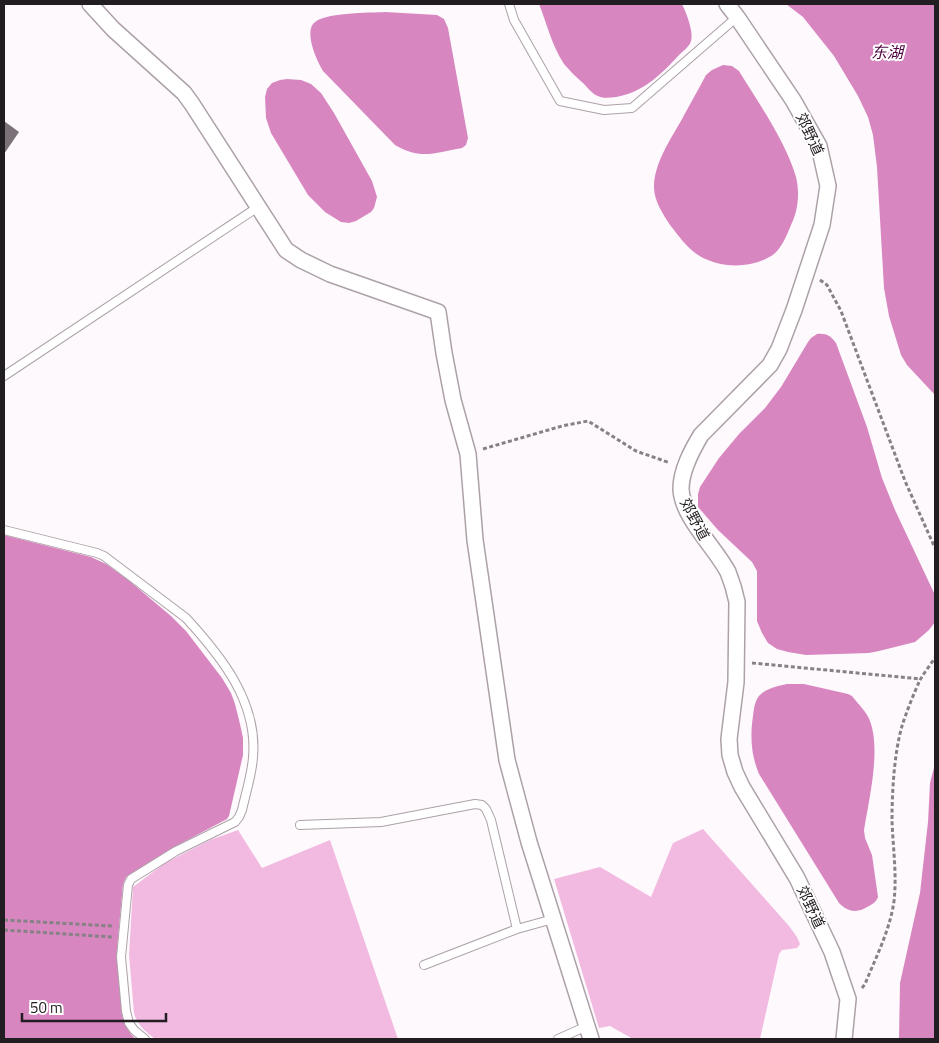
<svg xmlns="http://www.w3.org/2000/svg" width="939" height="1043" viewBox="0 0 939 1043" font-family="'Titillium Web','Noto Sans SC',sans-serif">
	<rect width="100%" height="100%" fill="#fef9fd"/>
	<path fill="#f2bae0" d="M703 829 789 926 797 937 800 944 797 948 782 950 779 954 760 1039H633L610 1026 599 1028 554 879 600 867 651 897 673 843Z
		M238 830 262 868 330 840 398 1039H155C146 1032 137 1025 134 1013L129 955 133 887 165 863 210 840Z"/>
	<path fill="#d886c0" d="M539 4H682C686 12 694 32 691 41 690 46 683 51 679 55 662 74 642 93 616 97 609 98 601 99 594 94 590 91 587 87 583 83 576 77 570 71 564 64 552 46 547 24 539 4Z
		M786 4H935V395L907 365 901 355 889 316 884 288 877 167 873 135 868 117 858 96 834 56 803 17Z
		M385 12 437 15 444 19 448 28 468 138 466 145 462 148C435 153 420 160 395 145L323 71C317 61 305 35 313 24 322 12 370 13 385 12Z
		M723 65 732 66 739 71C758 102 786 142 796 177 800 193 798 211 791 225 787 235 782 247 774 254 753 269 720 269 698 255 687 248 678 235 670 225 663 214 654 201 654 187 654 164 670 140 681 121 689 106 698 90 706 75L712 70Z
		M287 79 301 80 311 84 321 93 334 113 372 181 377 197 374 208 371 212 356 221 349 223 341 222 325 212 308 195 271 133 266 118 265 97 267 89 272 83 280 80Z
		M817 334C826 333 831 336 836 343L867 427 882 478 895 510 935 595V622L929 630 915 642 879 651 869 653 806 655 788 652 777 649 768 643 762 633 757 621V571L752 562 718 530 698 507V494L700 487 719 458 739 434 765 408 781 387 808 342 811 338Z
		M4 535 91 557 106 564 127 579 171 616 186 631 222 678 231 693 235 704 240 724 243 738V755L229 816 227 819 176 846 126 877 123 884 117 949 122 1016C125 1026 129 1033 136 1039H4Z
		M787 684H804L848 694 852 696C858 704 867 712 870 721 881 750 869 799 864 830L865 838 872 855 878 897C876 902 874 903 869 906 858 913 849 913 839 903L759 774C751 755 750 736 753 716 754 708 755 699 761 694 768 688 778 686 787 684Z
		M935 764V1039H899L900 983 920 893 928 822 930 783Z"/>
	<path fill="#7b7178" d="M4 121 19 132 4 154Z"/>
	<g fill="none" stroke-linecap="round" stroke-linejoin="round">
		<defs>
			<path id="lane" d="M509 4 514 20 560 101 604 110 632 108 737 17
				M4 376 258 207
				M4 530 97 553 104 556 186 618C221 656 258 702 253 757 252 774 246 792 242 810L239 817 235 822 176 851 131 879 128 885 121 957 126 1011 129 1023 134 1030 145 1039
				M300 825 381 822 475 804 482 805 486 809 491 820 517 929 553 919
				M424 965 517 929
				M558 1039 587 1026"/>
			<path id="street" d="M90 4 113 29 184 93 192 104 286 250 301 260 330 274 438 312 444 353 453 400 468 454 475 540 507 760 529 842 591 1039
				M727 4 737 17 793 100 819 146 828 186 822 225 794 310 779 349 770 365 701 435C692 450 681 470 681 489 682 517 715 547 728 572 732 582 735 592 737 602L736 682 729 739 730 755 735 772 742 787 797 878 832 952 848 999 844 1039"/>
		</defs>
		<use href="#lane" stroke="#aca1a8" stroke-width="10"/>
		<use href="#street" stroke="#aca1a8" stroke-width="18"/>
		<path stroke="#868185" stroke-width="3" stroke-dasharray="4 2.5" stroke-linecap="butt" d="M820 280 827 285 841 311 905 481 935 548
			M483 449 562 426 588 421 636 451 670 463
			M752 663 921 679
			M4 920 112 926
			M4 930 112 937
			M862 988 865 984C876 957 890 930 894 901 897 875 893 848 892 821 892 792 894 754 902 726 906 713 914 693 920 680 924 673 930 665 935 658"/>
		<use href="#lane" stroke="#fff" stroke-width="8"/>
		<use href="#street" stroke="#fff" stroke-width="15"/>
	</g>
	<g text-anchor="middle" dominant-baseline="central" stroke-width="4" stroke-linejoin="round" paint-order="stroke">
		<g font-size="15" fill="#211d20" stroke="#fff">
			<text transform="translate(810 134) rotate(65)">郊野道</text>
			<text transform="translate(695 519) rotate(62)">郊野道</text>
			<text transform="translate(811 907) rotate(65)">郊野道</text>
		</g>
		<g font-size="16" font-style="italic" fill="#4f0340" stroke="#fff">
			<text x="887" y="52">东湖</text>
		</g>
	</g>
	<rect width="939" height="1043" fill="none" stroke="#211d20" stroke-width="10"/>
	<path d="M22 1013v8h144v-8" fill="none" stroke="#211d20" stroke-width="2.5"/>
	<text x="30" y="1013" font-size="15" fill="#211d20" stroke="#ffffff" stroke-width="4" paint-order="stroke">50 m</text>
</svg>
